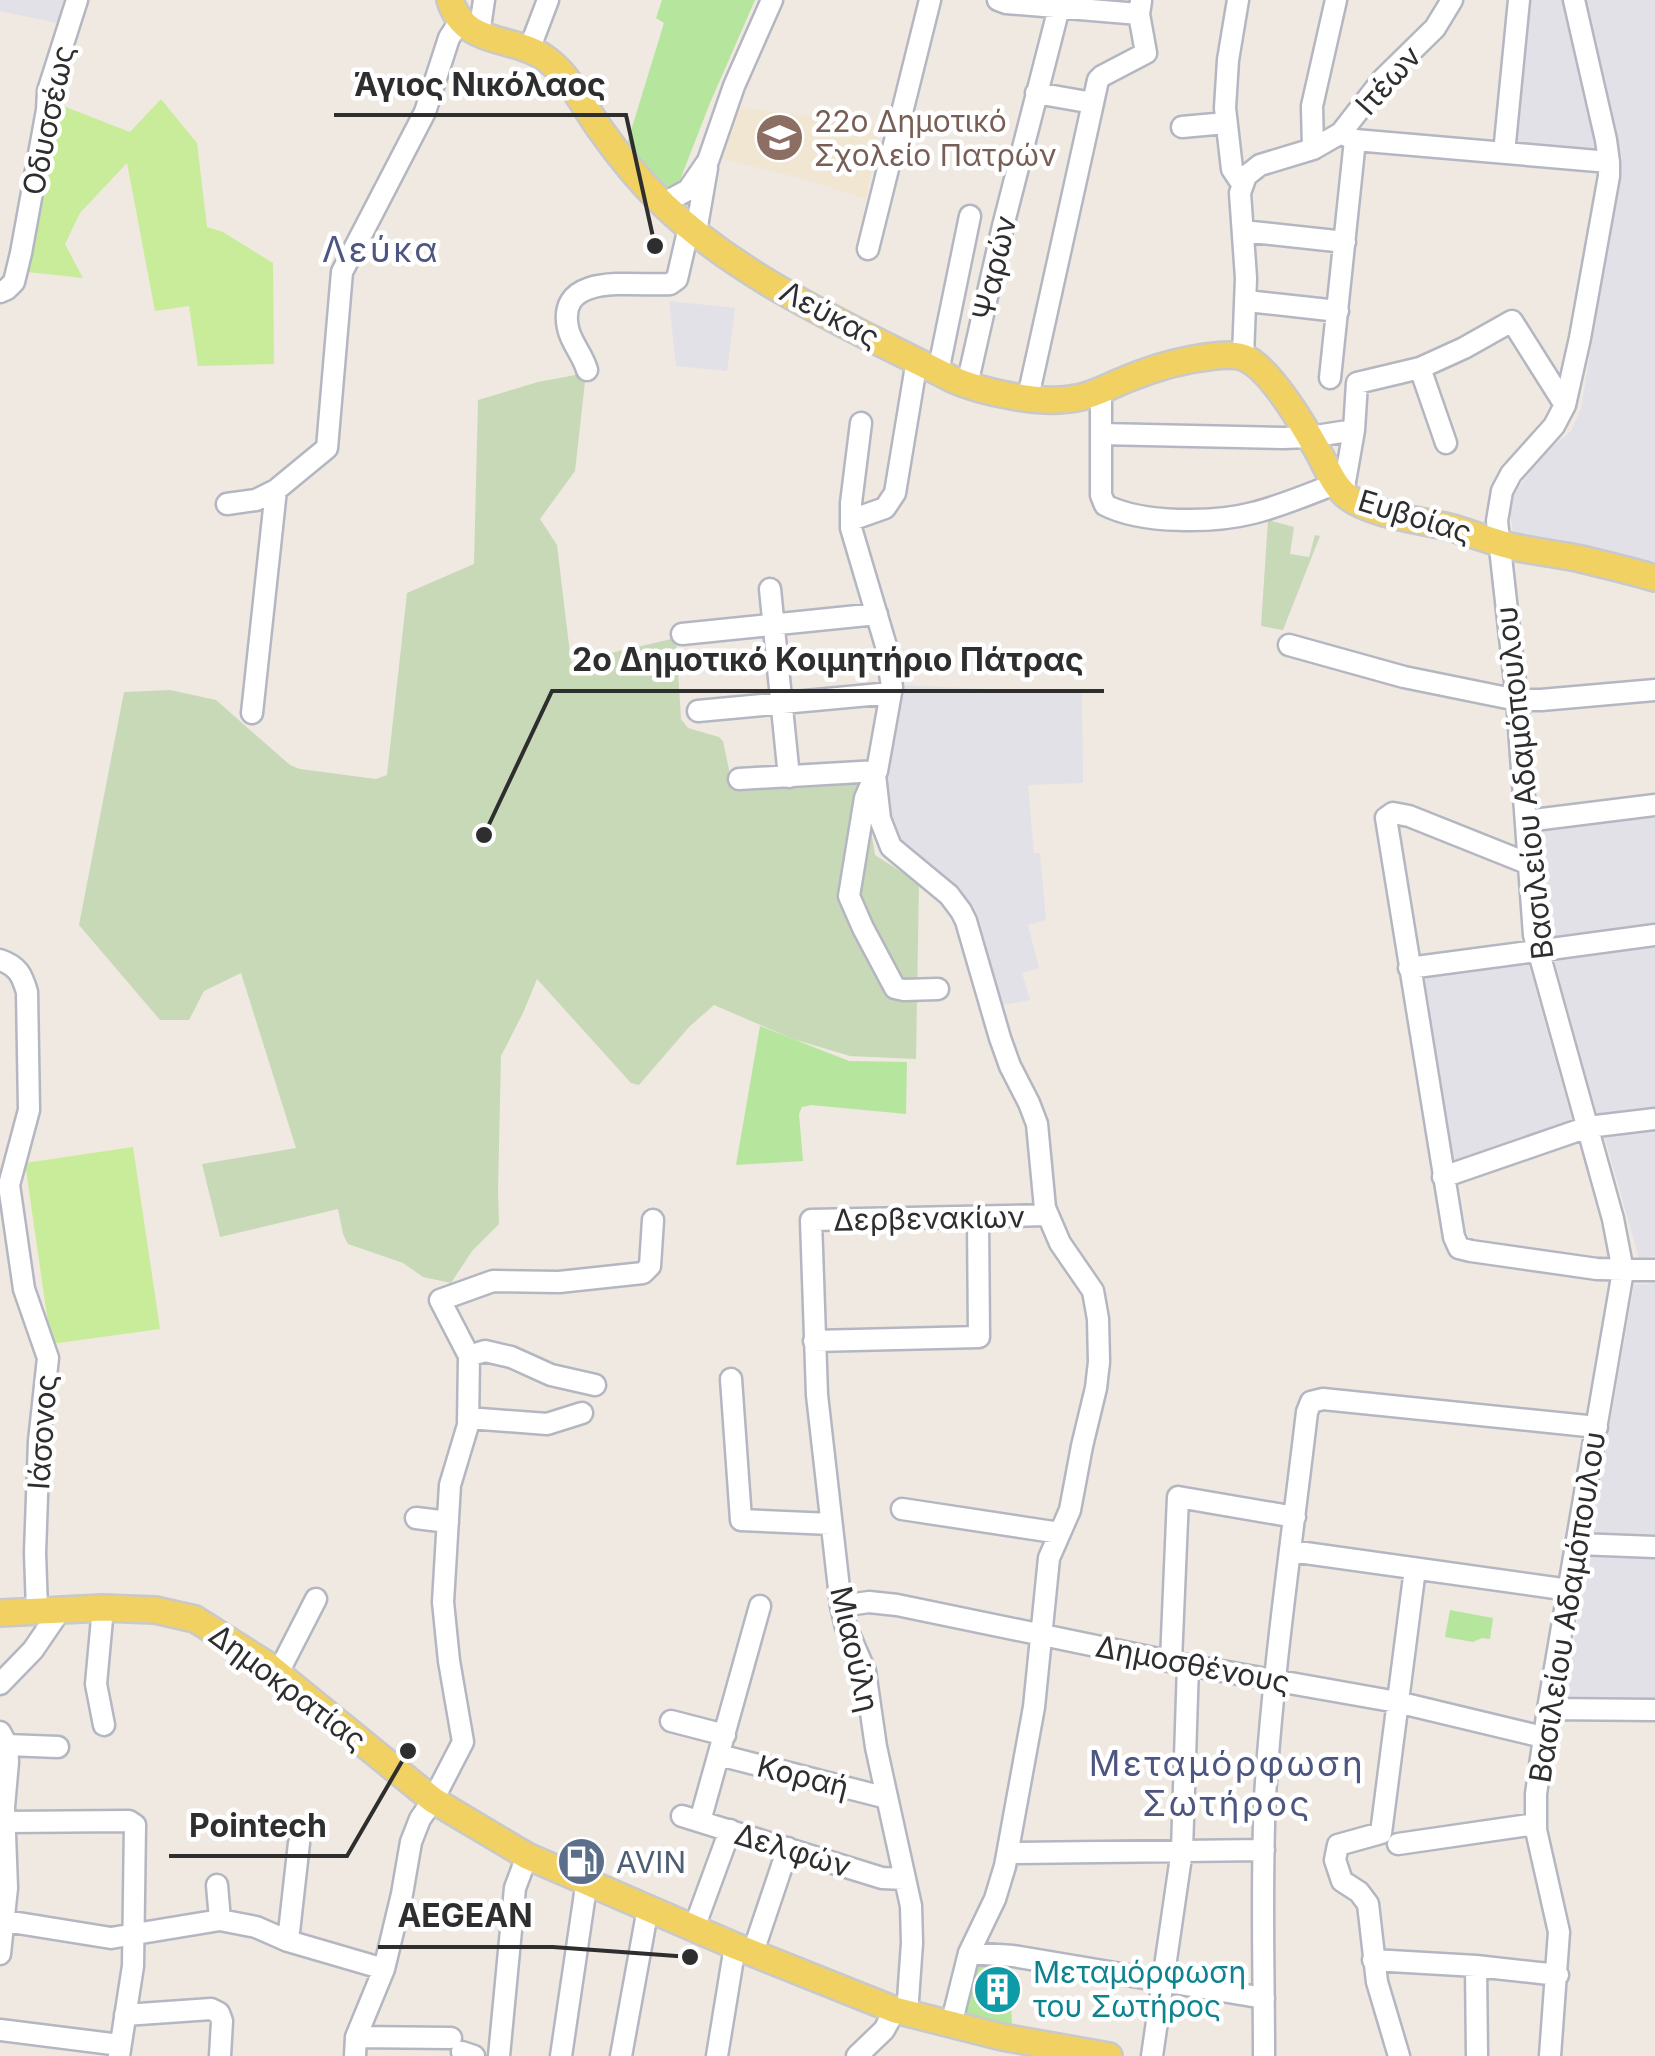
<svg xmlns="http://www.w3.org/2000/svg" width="1655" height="2056" viewBox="0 0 1655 2056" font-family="Inter,sans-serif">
	<rect width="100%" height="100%" fill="#efe9e1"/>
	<path fill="#e3e1e8" d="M0 0H72L62 24 0 11Z
		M1524 0H1569L1603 156 1510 148Z
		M1585 0H1655V567L1564 543 1514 540 1510 510V499L1542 456 1571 431 1581 409 1620 174 1622 157Z
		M669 301 735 308 727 371 676 366Z
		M896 685 1082 693 1083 783 1028 785 1034 853H1040L1046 920 1028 925 1039 968 1022 973 1030 1000 997 1006 968 917 966 900 906 849 891 831 882 787Z
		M1655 817V927L1551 940 1546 916 1538 829Z
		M1655 941V1111L1598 1118 1553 955Z
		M1527 959 1573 1123 1450 1164 1415 974Z
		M1655 1125V1256L1639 1258 1603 1131Z
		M1655 1283V1536L1591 1533 1634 1285Z
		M1588 1557 1655 1558V1701L1564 1700Z"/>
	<path fill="#f0e6d1" d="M736 107 880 125 866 199 811 181 720 158Z"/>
	<path fill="#b6e59e" d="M662 0H755L710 103 680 180 670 189 664 190 625 150 664 23 656 18Z
		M760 1026 849 1061 907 1062 906 1114 811 1105 802 1107 799 1114 803 1161 736 1165Z
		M1450 1610 1493 1618 1490 1639 1482 1638 1473 1642 1445 1637Z
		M1009 1962 1012 2026 959 2015 971 1964Z"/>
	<path fill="#c8d9b8" d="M586 373 575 471 540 519 557 545 571 662 676 638 681 719 688 728 719 737 723 741 732 784 862 776 875 855 919 883 916 1059 850 1056 793 1039 714 1005 689 1027 639 1085 631 1083 537 979 523 1013 501 1056 498 1190 499 1224 472 1251 451 1283 423 1277 403 1263 348 1244 343 1234 338 1209 220 1237 202 1164 296 1148 241 973 204 991 189 1020H160L79 925 124 692 170 690 216 700 290 765 300 769 376 779 387 775 407 593 474 564 478 400 538 382Z
		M1268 520 1294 527 1290 554 1309 557 1315 535 1320 536 1283 630 1261 626Z"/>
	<path fill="#c9ec9a" d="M161 99 197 143 207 227 223 232 273 263 274 364 198 366 189 306 155 311 127 163 80 213 65 244 83 278 27 272 35 182 53 102 130 132Z
		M133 1147 160 1329 51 1344 25 1163Z"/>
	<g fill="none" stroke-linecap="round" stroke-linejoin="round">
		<defs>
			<path id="minor" d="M998 0 1006 3 1139 14
				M1238 0 1228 60 1225 108 1232 169 1242 184
				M479 34 484 0
				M529 50 548 0
				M1093 103 1098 80 1102 76 1146 53 1139 14 1141 1
				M1182 127 1226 123
				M1341 133 1355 140 1609 162
				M1313 149 1312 106 1336 0
				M1504 153 1519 0
				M662 204 688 190 708 161 734 86 772 0
				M1243 231 1345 242
				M696 232 707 168
				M868 249 930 0
				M0 292 7 289 14 282 21 253 47 110 48 91 77 0
				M1247 301 1338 311
				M1243 356 1246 278 1240 193 1246 176 1260 165 1313 149 1341 133 1383 79 1435 28 1452 0
				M1420 368 1446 443
				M587 370C583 355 571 343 568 328 556 270 637 287 670 284L677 279 689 227
				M938 372 970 216
				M1330 378 1355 140
				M967 385 1003 226 1061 0
				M1101 390V495L1105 505C1142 524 1214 523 1253 513 1281 506 1309 494 1335 484
				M1028 397 1093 103 1036 93
				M861 423 851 503V528L886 646 892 687 877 771 865 798 849 896 863 928 895 988 904 990 938 989
				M1101 434 1283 438 1310 437 1354 430 1357 383 1420 368 1464 348 1512 321 1565 405
				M1343 493 1354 430
				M227 504 256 500 276 490 327 448 342 272 425 112 449 38 460 21
				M851 520 885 508 895 493 917 360
				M770 589 789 777
				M682 634 877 614
				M1289 645 1404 677 1517 700H1541L1655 690
				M698 711 891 693
				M252 713 276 490
				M875 775 880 819 891 847 949 895 961 911 966 921 1000 1038 1010 1066 1029 1103 1037 1124 1045 1208 1060 1243 1093 1291 1098 1319 1099 1362 1096 1388 1082 1446 1070 1510 1049 1558 1034 1707 1005 1866 995 1899 969 1953 951 2025
				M739 779 877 771
				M1526 821 1655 805
				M1529 864 1409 816 1393 813 1386 818 1454 1237 1459 1248 1471 1251 1597 1269 1655 1270
				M0 960C18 966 22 975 27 992L29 1110 9 1185 24 1289 48 1358 39 1441 35 1553 37 1610
				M1409 968 1655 935
				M1443 1177 1588 1127 1655 1119
				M814 1341 979 1337 978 1217
				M469 1356 485 1351 511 1357 551 1375 595 1385
				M731 1379 741 1520 831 1524
				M468 1418 547 1424 582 1413
				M902 1509 1060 1533
				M416 1518 448 1522
				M1577 1544 1655 1547
				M1291 1551 1569 1590
				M841 1606 869 1602 897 1605 1188 1665 1397 1702 1543 1737
				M103 1608 96 1684 104 1725
				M1171 1661 1178 1497 1295 1517
				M278 1673 316 1599
				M0 1684 33 1650 61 1609
				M1548 1709 1655 1710
				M671 1721 725 1735
				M0 1732 7 1745 8 1762 4 1807 7 1888 0 1954
				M7 1745 58 1747
				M719 1755 887 1798
				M682 1816 882 1878 905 1879
				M700 1821 760 1606
				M4 1822 129 1821 135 1825 133 1966 119 2056
				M1398 1844 1535 1824
				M1008 1853 1264 1850
				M217 1885 220 1920
				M0 1920 111 1938 220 1920 256 1927 288 1941 384 1969
				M694 1928 730 1830
				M288 1941 299 1843
				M753 1952 788 1848
				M969 1953 1013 1956 1264 1998
				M1373 1960 1476 1966 1558 1975
				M1476 1966 1477 2056
				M907 2014 912 1943 911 1906 876 1747 865 1671 846 1627 841 1606 817 1395 811 1220 1048 1215
				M125 2015 211 2009 219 2013 222 2021 220 2056
				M0 2030 120 2045
				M356 2037 451 2038
				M462 2052 474 2056
				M355 2056 356 2037 384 1969 402 1894 411 1842 420 1819 433 1800 463 1742 449 1661 443 1602 450 1485 468 1425 469 1356 440 1300 493 1281 559 1282 643 1273 650 1266 653 1220
				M499 2056 515 1888 527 1856
				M561 2056 587 1880
				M621 2056 648 1908
				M717 2056 735 1946
				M857 2056 884 2030 895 2010
				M1152 2056 1182 1850 1188 1665
				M1264 2056C1264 1970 1261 1883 1265 1797 1273 1668 1292 1540 1307 1412L1311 1402 1323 1399 1597 1427
				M1399 2056 1377 1982 1368 1904 1359 1892 1342 1881 1335 1860 1338 1845 1381 1833 1415 1569
				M1550 2056 1559 1932 1536 1830V1794L1548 1709 1623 1271 1613 1219 1534 935 1517 700 1497 521 1502 491 1511 474 1554 426 1565 405 1580 338 1609 176V162L1606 140 1574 0"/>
			<path id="major" d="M450 0C465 49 516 34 549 61 571 78 584 107 600 129 619 156 640 182 664 205 743 281 855 329 952 379 981 392 1039 404 1070 399 1091 397 1109 386 1127 379 1156 367 1185 359 1215 356 1225 355 1236 354 1245 358 1271 369 1305 428 1319 453 1327 468 1334 486 1348 497 1372 515 1419 520 1449 527 1471 533 1492 542 1514 547 1536 552 1559 554 1581 559 1606 565 1631 571 1655 578
				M0 1613 103 1608 155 1610 195 1619 266 1664 433 1800 527 1856 735 1946 895 2010 1002 2037 1109 2056"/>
		</defs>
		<use href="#minor" stroke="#b4b7c1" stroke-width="25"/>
		<use href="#major" stroke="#c9c9c9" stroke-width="30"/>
		<use href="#minor" stroke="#fff" stroke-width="20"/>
		<use href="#major" stroke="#f2d163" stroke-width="25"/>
	</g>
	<defs>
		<symbol id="school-disc" viewBox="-11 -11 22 22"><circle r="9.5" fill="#8d6e63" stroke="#fff"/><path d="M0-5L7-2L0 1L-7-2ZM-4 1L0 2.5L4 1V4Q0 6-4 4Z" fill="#fff"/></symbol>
		<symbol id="fuel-disc" viewBox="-11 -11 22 22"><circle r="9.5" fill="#5c6f8a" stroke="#fff"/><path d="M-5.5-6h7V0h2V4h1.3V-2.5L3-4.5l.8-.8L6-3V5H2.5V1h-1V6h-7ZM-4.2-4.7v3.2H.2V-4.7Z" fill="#fff"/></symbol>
		<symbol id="building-disc" viewBox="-11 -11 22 22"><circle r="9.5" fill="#0f9aa8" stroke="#fff"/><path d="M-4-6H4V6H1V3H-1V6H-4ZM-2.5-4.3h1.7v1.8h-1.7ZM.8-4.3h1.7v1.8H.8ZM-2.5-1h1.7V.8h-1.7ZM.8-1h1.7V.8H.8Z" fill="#fff"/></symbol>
	</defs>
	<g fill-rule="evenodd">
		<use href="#school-disc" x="752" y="110" width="55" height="55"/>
		<use href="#fuel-disc" x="554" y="1834" width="55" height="55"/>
		<use href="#building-disc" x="970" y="1962" width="55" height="55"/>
	</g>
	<g text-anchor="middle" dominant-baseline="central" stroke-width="9" stroke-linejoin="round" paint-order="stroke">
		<g font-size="30" fill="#2e2e2e" stroke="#fff">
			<text transform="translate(1388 80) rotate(-48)">Ιτέων</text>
			<text transform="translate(48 120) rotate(-78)">Οδυσσέως</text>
			<text transform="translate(994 268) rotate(-77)">Ψαρών</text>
			<text transform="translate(830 314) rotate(28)">Λεύκας</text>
			<text transform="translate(1415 516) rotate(17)">Ευβοίας</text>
			<text transform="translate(1524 783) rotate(-96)">Βασιλείου Αδαμόπουλου</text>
			<text transform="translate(929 1218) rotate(-1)">Δερβενακίων</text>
			<text transform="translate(42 1432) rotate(-86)">Ιάσονος</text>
			<text transform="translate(1567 1607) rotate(-81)">Βασιλείου Αδαμόπουλου</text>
			<text transform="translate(855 1649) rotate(77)">Μιαούλη</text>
			<text transform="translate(1193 1664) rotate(11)">Δημοσθένους</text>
			<text transform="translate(288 1687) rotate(37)">Δημοκρατίας</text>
			<text transform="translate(803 1776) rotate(14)">Κοραή</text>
			<text transform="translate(793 1850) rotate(17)">Δελφών</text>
		</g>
		<g font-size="30" fill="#785e54" stroke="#fff" text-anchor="start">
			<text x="814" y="121">22ο Δημοτικό<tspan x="814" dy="34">Σχολείο Πατρών</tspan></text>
		</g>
		<g font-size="30" fill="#4e5e75" stroke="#fff" text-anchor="start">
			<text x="616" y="1862">AVIN</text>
		</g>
		<g font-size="30" fill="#0d838f" stroke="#fff" text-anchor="start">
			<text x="1033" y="1972">Μεταμόρφωση<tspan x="1033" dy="34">του Σωτήρος</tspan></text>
		</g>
		<g font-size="35" letter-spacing="2.5" fill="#4d5680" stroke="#fff">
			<text x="381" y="249">Λεύκα</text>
			<text x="1227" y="1763">Μεταμόρφωση<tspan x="1227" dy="40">Σωτήρος</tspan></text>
		</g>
	</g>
	<path fill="none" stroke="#2e2e2e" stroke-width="4" d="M655 246L626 115H334M484 835L552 691H1104M408 1751L347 1856H169M690 1957L553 1947H378"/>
	<g fill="#2e2e2e" stroke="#fff" stroke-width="4">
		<circle cx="655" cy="246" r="10"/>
		<circle cx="484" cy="835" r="10"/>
		<circle cx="408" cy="1751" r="10"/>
		<circle cx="690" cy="1957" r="10"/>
	</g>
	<g font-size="32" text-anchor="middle" font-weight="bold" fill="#2e2e2e" stroke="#fff" stroke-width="9" stroke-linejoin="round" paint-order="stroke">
		<text x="480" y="96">Άγιος Νικόλαος</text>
		<text x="828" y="671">2o Δημοτικό Κοιμητήριο Πάτρας</text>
		<text x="258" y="1837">Pointech</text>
		<text x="465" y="1927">AEGEAN</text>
	</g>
</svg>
